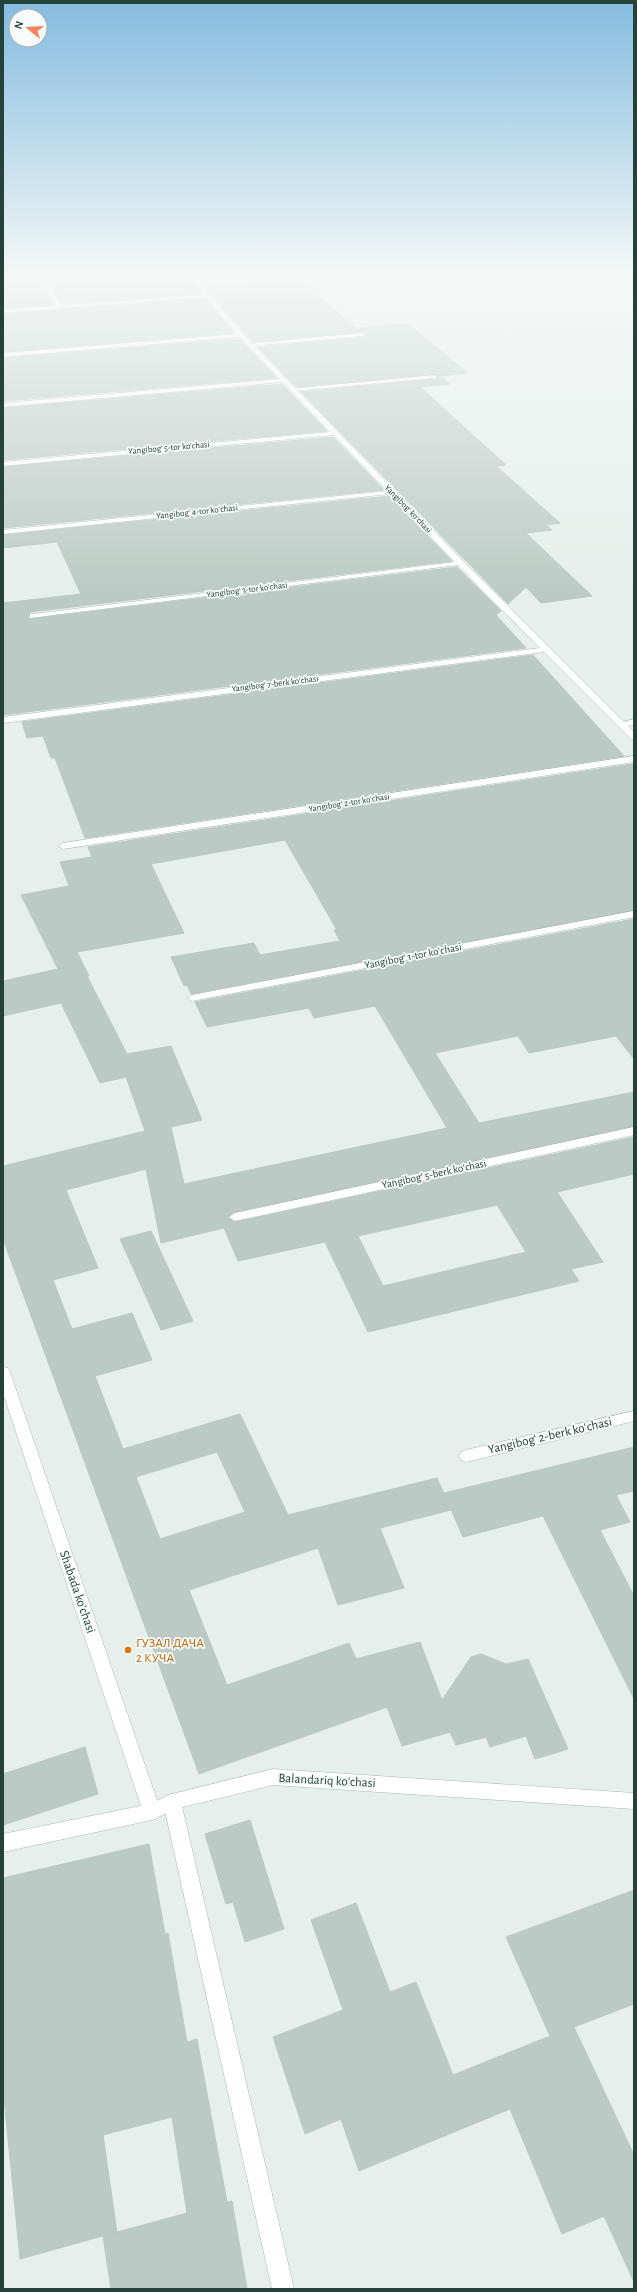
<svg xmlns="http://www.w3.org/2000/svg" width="637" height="2292" viewBox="0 0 637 2292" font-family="'Alegreya Sans',sans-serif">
	<rect width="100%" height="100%" fill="#e6efeb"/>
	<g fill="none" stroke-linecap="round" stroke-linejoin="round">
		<path fill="#8ec9d4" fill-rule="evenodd" d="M626 275H634V280L629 279Z"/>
	</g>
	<path fill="#bbcac4" stroke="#b8c9c2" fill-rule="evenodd" d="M16 275H38L54 305 3 308V276Z
		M45 275H187L201 294 62 303Z
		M195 275H288L201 282Z
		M300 279 355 328 408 324 468 373 441 376 450 384 420 387 506 465 496 466 560 523 546 525 552 530 526 533 592 596 541 603 526 587 508 604 301 392 437 379 436 374 296 387 258 347 365 337 364 332 253 342 204 286Z
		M205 299 234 333 3 352V314Z
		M239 339 277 378 3 401V358Z
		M282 384 327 431 3 460V408Z
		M333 437 384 490 3 528V467Z
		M389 496 452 561 30 612 28 618 30 619 457 567 501 611 496 615 526 648 3 715V603L81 594 57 542 3 548V535Z
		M533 655 624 756 85 838 55 758H51L43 736 27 738 22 722Z
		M632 764 634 767V910L191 994 187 985 184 986 171 957 254 943 260 955 340 941 334 930H337L285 840 151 864 184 933 77 952 89 976H87L127 1054 171 1046 202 1120 171 1127 184 1184 447 1128 375 1006 314 1018 309 1008 207 1027 195 1002 634 919V1059L616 1036 529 1053 518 1036 435 1053 479 1123 634 1092V1126L235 1212 228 1217 235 1222 634 1137V1174L557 1192 603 1262 571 1269 579 1281 368 1332 325 1242 238 1261 224 1228 161 1243 146 1169 66 1190 98 1268 53 1280 72 1329 132 1313 152 1360 95 1376 123 1449 240 1414 288 1515 437 1478 451 1510 380 1528 404 1588 338 1605 318 1548 189 1590 227 1685 349 1643 356 1659 420 1642 442 1700 471 1657 481 1654 506 1664 528 1659 568 1749 535 1759 526 1736 490 1747 486 1737 456 1745 450 1732 402 1746 387 1707 199 1774 3 1239V1166L145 1131 126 1077 100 1083 61 1003 3 1016V981L58 969 21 895 69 886 60 862 92 857 88 847ZM497 1205 526 1252 383 1286 358 1236ZM217 1452 245 1512 160 1539 136 1477Z
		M151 1231 193 1321 161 1330 120 1239Z
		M634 1447V1491L616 1495 630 1522 600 1530 634 1596V1699L543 1516 463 1537 444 1493Z
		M85 1747 98 1794 3 1825V1774Z
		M250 1820 284 1929 245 1942 233 1902 226 1904 205 1834Z
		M149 1844 165 1934 168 1933 187 2042 197 2039 227 2202 232 2201 247 2289H111L103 2236 187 2213 172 2117 103 2135 117 2232 20 2259 3 2088V1878Z
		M634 1890V2004L574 2027 634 2155V2282L604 2216 562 2234 510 2109 359 2171 341 2119 305 2134 273 2037 343 2010 311 1920 356 1903 390 1992 416 1982 453 2075 550 2036 506 1937Z"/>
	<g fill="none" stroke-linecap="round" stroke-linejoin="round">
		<defs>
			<path id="lane" d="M307 275H330L197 285 195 284Z
				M598 275H603L634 294V297Z
				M363 333 365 336 250 346 247 344Z
				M435 375 437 378 292 391 289 389Z
				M634 719V725L621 727 617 724Z"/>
			<path id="street" d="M39 275H43L61 305 204 295 188 275H193L243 334 463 561 634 732V740L631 739 544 652 3 723V717L540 648 458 565 30 618V614H33L455 562 390 494 3 534V530L387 491 334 435 3 466V462L330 432 283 382 3 407V403L280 379 240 337 3 357V353L237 334 206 297 3 313V309L56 306Z
				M634 756V762L63 849 58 846 63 843Z
				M634 911V917L192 1001 187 998 192 995Z
				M634 1127V1135L235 1221 229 1217 235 1213Z
				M3 1367 8 1368 10 1372 161 1812 158 1818 152 1820 146 1818 143 1812 3 1393Z
				M634 1411V1421L466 1462 461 1460 459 1456 461 1452 466 1450Z
				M172 1794 178 1796 181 1802 294 2289H272L163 1802 166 1796Z"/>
			<path id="secondary" d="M273 1769 634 1793V1809L273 1785 175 1809 152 1820 3 1852V1834L150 1804 172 1794Z"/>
		</defs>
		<use href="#lane" stroke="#a8b8b2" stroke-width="1"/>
		<use href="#street" stroke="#a8b8b2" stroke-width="1"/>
		<use href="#secondary" stroke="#a4bbb3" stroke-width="1"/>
		<use href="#lane" fill="#fff" fill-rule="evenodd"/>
		<use href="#street" fill="#fff" fill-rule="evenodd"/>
		<use href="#secondary" fill="#fff" fill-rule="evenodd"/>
	</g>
	<linearGradient id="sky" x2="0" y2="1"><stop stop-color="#84bce0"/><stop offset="0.46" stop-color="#f4f8f6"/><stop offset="1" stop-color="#f4f8f6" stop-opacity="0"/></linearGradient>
	<rect width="637" height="596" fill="url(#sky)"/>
	<circle fill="#e8710a" stroke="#f7fbf9" stroke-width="1.5" cx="128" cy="1650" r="4"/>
	<g text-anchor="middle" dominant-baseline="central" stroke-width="3.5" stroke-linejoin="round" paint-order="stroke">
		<g font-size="9" fill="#24423a" stroke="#f7fbf9">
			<text transform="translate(169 448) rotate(-5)">Yangibogʻ 5-tor koʻchasi</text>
			<text transform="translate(408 509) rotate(46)">Yangibogʻ koʻchasi</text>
			<text transform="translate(197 512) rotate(-6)">Yangibogʻ 4-tor koʻchasi</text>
			<text transform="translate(247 590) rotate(-7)">Yangibogʻ 3-tor koʻchasi</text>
			<text transform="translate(275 684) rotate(-7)">Yangibogʻ 7-berk koʻchasi</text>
			<text transform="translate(349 803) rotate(-9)">Yangibogʻ 2-tor koʻchasi</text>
		</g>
		<g font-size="11" fill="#24423a" stroke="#f7fbf9">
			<text transform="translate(413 956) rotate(-11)">Yangibogʻ 1-tor koʻchasi</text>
			<text transform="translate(434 1174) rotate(-12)">Yangibogʻ 5-berk koʻchasi</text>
		</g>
		<g font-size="13" fill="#24423a" stroke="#f7fbf9">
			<text transform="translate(550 1436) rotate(-13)">Yangibogʻ 2-berk koʻchasi</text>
			<text transform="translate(77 1592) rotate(71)">Shabada koʻchasi</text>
			<text transform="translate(327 1781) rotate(3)">Balandariq koʻchasi</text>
		</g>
		<g font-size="13" fill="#c56008" stroke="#f7fbf9" text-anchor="start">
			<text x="136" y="1643">ГУЗАЛ ДАЧА<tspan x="136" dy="15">2 КУЧА</tspan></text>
		</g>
	</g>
	<rect width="637" height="2292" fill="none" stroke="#24423a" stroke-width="8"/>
	<g transform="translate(28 28) rotate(288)"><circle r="19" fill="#f7fbf9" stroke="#a3b1ad"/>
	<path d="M0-3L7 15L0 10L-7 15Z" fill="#f4845f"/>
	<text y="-6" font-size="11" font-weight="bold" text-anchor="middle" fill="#24423a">N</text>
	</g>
</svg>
